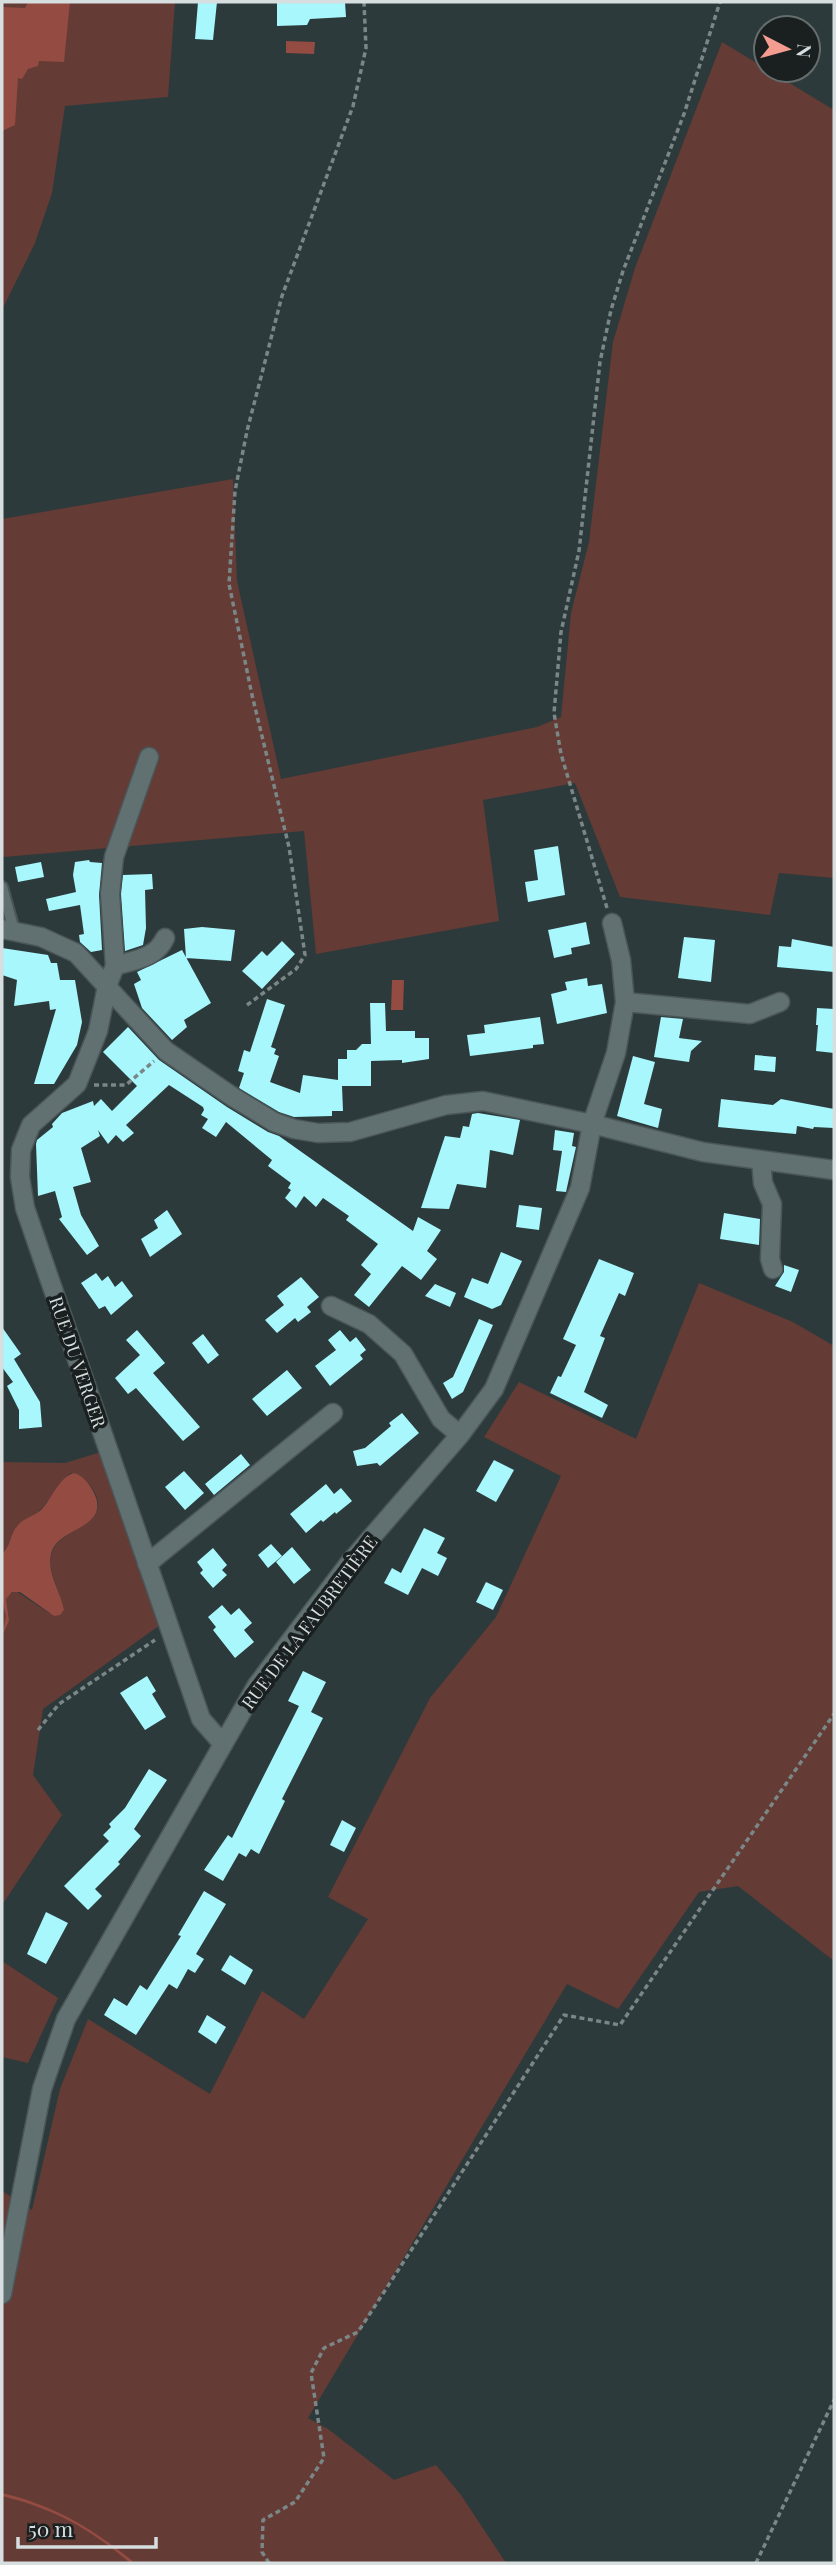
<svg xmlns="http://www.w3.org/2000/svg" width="836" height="2565" viewBox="0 0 836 2565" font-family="'Playfair Display',serif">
	<rect width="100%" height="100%" fill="#2d3a3b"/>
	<path fill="#643b35" d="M2 2H175L168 97 65 106 52 193 35 243 2 310Z
		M722 42 834 110V878L779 873 770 915 620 897 575 783 483 800 499 921 316 954 304 831 4 857 2 849V519L233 479 237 581 281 779 537 727 561 717 571 613 589 542 613 342 635 268Z
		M699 1283 793 1322 834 1346V1961L738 1886 699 1892 618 2009 567 1984 308 2418 328 2429 394 2480 436 2465 461 2495 506 2563H2V2191L32 2210 60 2089 88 2019 210 2094 262 1991 304 2019 368 1919 328 1897 430 1698 496 1617 561 1476 484 1437 519 1382 636 1439Z
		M101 1452 160 1625 43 1709 33 1775 62 1815 2 1905V1601L3 1603 8 1594 16 1591 49 1613 64 1610C61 1591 46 1573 52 1553 59 1526 121 1526 89 1484 84 1478 79 1474 71 1473 57 1483 51 1501 38 1512 32 1517 24 1519 19 1524 10 1533 11 1546 2 1554V1462L65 1463Z
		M2 1961 58 1998 28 2063 2 2057Z"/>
	<path fill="#934b42" d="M28 2H70L64 62 39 61 38 66 28 69 22 79 18 78 15 125 2 131V7L25 8Z
		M286 41 315 42 314 54 286 53Z
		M392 980H404L403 1010H391Z
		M74 1473C82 1475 89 1483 93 1491 113 1528 60 1527 52 1551 45 1572 61 1591 64 1610L60 1615 54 1616 20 1592H12L6 1599 9 1621 2 1636 6 1616 2 1601V1554C11 1546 10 1533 18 1525 24 1518 34 1516 41 1510 52 1499 58 1478 74 1473Z
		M2 2493C56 2506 92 2528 135 2563H130C89 2528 54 2509 2 2496Z"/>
	<path fill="#a7f7fd" d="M198 2H217L213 40 195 39Z
		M277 2H345L346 17 310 19 307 25 277 26Z
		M558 846 565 895 528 902 525 882 538 880 534 850Z
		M89 860 90 862 102 863 99 895 102 950 91 952 80 942 79 935 84 934 80 905 49 911 46 899 76 892 73 875 75 862Z
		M41 862 44 877 18 882 15 867Z
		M152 874 153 889 145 890 146 928 143 945 125 951 121 894 123 875Z
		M586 922 590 944 571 948 572 954 554 958 548 930Z
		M202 927 235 930 231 961 186 958 184 929Z
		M684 937 715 940 711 982 678 978Z
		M792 939 834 947V972L777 967 779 946 791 947Z
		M282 941 295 954 262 989 242 971 262 951 267 956Z
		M2 948 48 955 51 963H57L60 980H75L82 1022 77 1045 54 1084H34L56 1009 50 1010 49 1001 14 1006 17 980 2 975Z
		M182 950 211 1003 184 1020 187 1027 172 1040 142 1008 134 984 141 980 137 972Z
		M587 978 588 986 602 984 607 1013 557 1024 551 994 567 990 565 982Z
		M267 999 285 1005 271 1047 276 1049 274 1054 279 1056 270 1082 300 1093 303 1075 338 1080V1059H347V1050H356L362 1044H371L370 1003H385L386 1031H415V1038H429V1059L402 1063V1060L371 1061V1086H342L343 1111H332V1116L294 1117 279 1112 239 1088 244 1073 238 1071 244 1050 250 1052Z
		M817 1008 834 1009V1053L816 1051 818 1025H816Z
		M540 1017 544 1044 533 1045V1048L470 1056 467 1035 485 1033 484 1025Z
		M661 1017 683 1019 679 1038 702 1041 691 1051 689 1062 654 1057Z
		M128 1027 159 1060 227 1107 268 1132 279 1136 413 1231 418 1217 441 1230 427 1251 437 1259 421 1280 402 1266 369 1307 354 1295 371 1274 361 1265 378 1244 346 1220 349 1216 323 1198 316 1207 304 1196 296 1208 285 1198 291 1190 288 1188 291 1183 268 1166 272 1160 226 1122 216 1137 202 1128 208 1119 201 1115 204 1110 203 1107 169 1085 126 1125 134 1133 123 1142 116 1135 108 1144 98 1130 100 1136 81 1148 91 1182 73 1187 81 1215 99 1246 87 1255 59 1219 62 1217 55 1191 38 1196 36 1144 37 1140 53 1127 52 1124 62 1113 93 1101 94 1106 101 1099 112 1111 137 1086 103 1052Z
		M755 1055 776 1057 775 1072 754 1070Z
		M633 1056 655 1062 644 1104 662 1109 658 1128 617 1116Z
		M721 1099 773 1105 781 1099 834 1109V1128L814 1127 813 1129 797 1126 796 1134 718 1127Z
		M478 1113 520 1120 513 1155 490 1150 486 1188 457 1184 449 1209 421 1208 445 1136 460 1138 463 1126 469 1127 472 1114Z
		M555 1130 574 1133 572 1146 576 1147 566 1192 556 1191 562 1151 553 1150Z
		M519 1205 542 1208 539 1230 516 1227Z
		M167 1210 182 1234 150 1257 141 1239 158 1228 154 1220Z
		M724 1213 760 1219 759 1245 720 1239Z
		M501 1252 522 1261 501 1305 492 1309 464 1297 472 1278 488 1284Z
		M599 1259 634 1273 625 1296 619 1293 600 1336 605 1338 584 1392 608 1405 602 1418 550 1393 558 1376 561 1377 576 1345 563 1339Z
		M784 1265 799 1270 791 1292 775 1286 784 1272Z
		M96 1273 102 1281 108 1276 115 1287 122 1281 133 1296 111 1315 105 1306 99 1309 81 1283Z
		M301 1277 319 1297 307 1307 311 1312 298 1322 295 1318 277 1333 265 1320 284 1305 277 1296Z
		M435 1284 456 1293 450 1307 425 1296Z
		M479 1319 493 1325 463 1392 452 1399 443 1383 453 1377Z
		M2 1327 21 1354 14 1359 40 1402 42 1427 19 1429V1410L7 1386 13 1382 2 1367Z
		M137 1330 165 1363 153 1373 200 1427 183 1441 136 1388 128 1394 115 1378 140 1355 126 1340Z
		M340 1330 350 1342 356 1337 366 1350 360 1355 363 1359 330 1386 315 1366 336 1350 328 1340Z
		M203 1334 219 1355 208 1364 192 1343Z
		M287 1370 302 1388 267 1416 252 1399Z
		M402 1413 419 1433 380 1466 377 1463 357 1466 353 1451 365 1448 391 1426 389 1423Z
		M241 1454 250 1465 214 1495 205 1484Z
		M494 1460 514 1470 496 1502 476 1491Z
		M184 1471 204 1493 185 1510 165 1487Z
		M326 1484 334 1494 341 1488 352 1501 336 1514 335 1512 323 1522 321 1520 306 1533 290 1514Z
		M424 1528 445 1538 437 1553 447 1558 438 1576 422 1568 408 1595 384 1583 392 1568 401 1573Z
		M271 1544 282 1556 268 1568 258 1555Z
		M292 1547 311 1570 294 1584 276 1562Z
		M213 1548 227 1565 222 1570 227 1575 213 1588 200 1573 203 1570 197 1562Z
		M486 1582 503 1590 493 1610 476 1602Z
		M222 1605 231 1615 239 1608 252 1623 244 1630 254 1642 235 1658 213 1630 216 1627 208 1617Z
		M303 1671 326 1682 311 1712 323 1718 282 1799 285 1801 259 1854 251 1849 246 1857 239 1853 223 1881 204 1870 228 1835 232 1838 253 1797 299 1706 288 1701Z
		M147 1676 156 1691 152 1694 166 1717 145 1730 120 1693Z
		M149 1769 167 1780 134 1829 141 1836 118 1862 120 1864 95 1889 102 1896 88 1910 64 1886 109 1841 103 1835 111 1827 109 1824 125 1808Z
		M342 1820 356 1828 344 1852 330 1845Z
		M204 1891 226 1904 196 1954 204 1959 195 1973 188 1969 177 1989 169 1984 136 2035 104 2015 114 1998 127 2006 140 1985 147 1990 181 1936 178 1935Z
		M46 1912 68 1923 46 1964 27 1954Z
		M230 1955 253 1970 245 1985 221 1970Z
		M207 2015 226 2027 216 2044 198 2032Z"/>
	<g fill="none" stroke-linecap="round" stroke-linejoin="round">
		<defs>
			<path id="service" d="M2 887 14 930"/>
			<path id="minor" d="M149 757 114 857 110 894 115 966 107 986 98 1031 77 1084 31 1125 21 1150 20 1177 25 1208 201 1719 223 1744
				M2 929 41 937 76 953 166 1051 233 1097 274 1122 294 1129 318 1133 350 1132 446 1105 483 1101 592 1124 703 1152 834 1170
				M115 966C133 960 156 959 165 938
				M625 1002 750 1014 780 1002
				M761 1160 763 1183 772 1204 770 1259 773 1269
				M331 1306 369 1324 403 1354 441 1419 460 1435
				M147 1564 333 1413
				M2 2294 42 2089 66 2019 257 1685 350 1562 460 1435 494 1389 580 1188 592 1124 616 1053 625 1002 621 960 612 923"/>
		</defs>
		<use href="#service" stroke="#4a5657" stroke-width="14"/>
		<use href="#minor" stroke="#4a5657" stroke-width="21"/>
		<path stroke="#7b8687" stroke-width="3.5" stroke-dasharray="5 3.5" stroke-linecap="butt" d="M607 908 561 754 554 713 561 632 579 551 600 362 611 310 623 271 684 114 720 2
			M247 1005 296 969 305 955 289 847 252 695 229 584 235 491 247 431 282 296 353 106 366 48 364 2
			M94 1085H126L154 1061
			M38 1730 59 1704 155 1640
			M269 2563 262 2552 263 2520 295 2502 324 2458 311 2373 324 2348 358 2332 564 2015 620 2025 834 1714
			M756 2563 834 2400"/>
		<use href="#service" stroke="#617071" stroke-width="10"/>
		<use href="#minor" stroke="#617071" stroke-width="18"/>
	</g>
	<g text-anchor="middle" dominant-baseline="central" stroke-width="7" stroke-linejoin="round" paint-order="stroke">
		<g font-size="18" fill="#d6dedf" stroke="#1a2020">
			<text transform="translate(78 1362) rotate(71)">RUE DU VERGER</text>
			<text transform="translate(309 1622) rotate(-53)">RUE DE LA FAUBRETIÈRE</text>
		</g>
	</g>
	<rect width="836" height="2565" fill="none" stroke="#d6dedf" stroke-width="7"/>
	<g transform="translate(787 49) rotate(96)"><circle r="33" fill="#1a2020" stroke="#656c6c" stroke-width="2"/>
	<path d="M0-5L12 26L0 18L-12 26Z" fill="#f59c90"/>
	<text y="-10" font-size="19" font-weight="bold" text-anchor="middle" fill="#d6dedf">N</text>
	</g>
	<path d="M18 2537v10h138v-10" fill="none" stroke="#d6dedf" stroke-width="3.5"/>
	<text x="28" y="2537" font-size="21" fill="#d6dedf" stroke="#1a2020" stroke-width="5" paint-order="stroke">50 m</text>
</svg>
